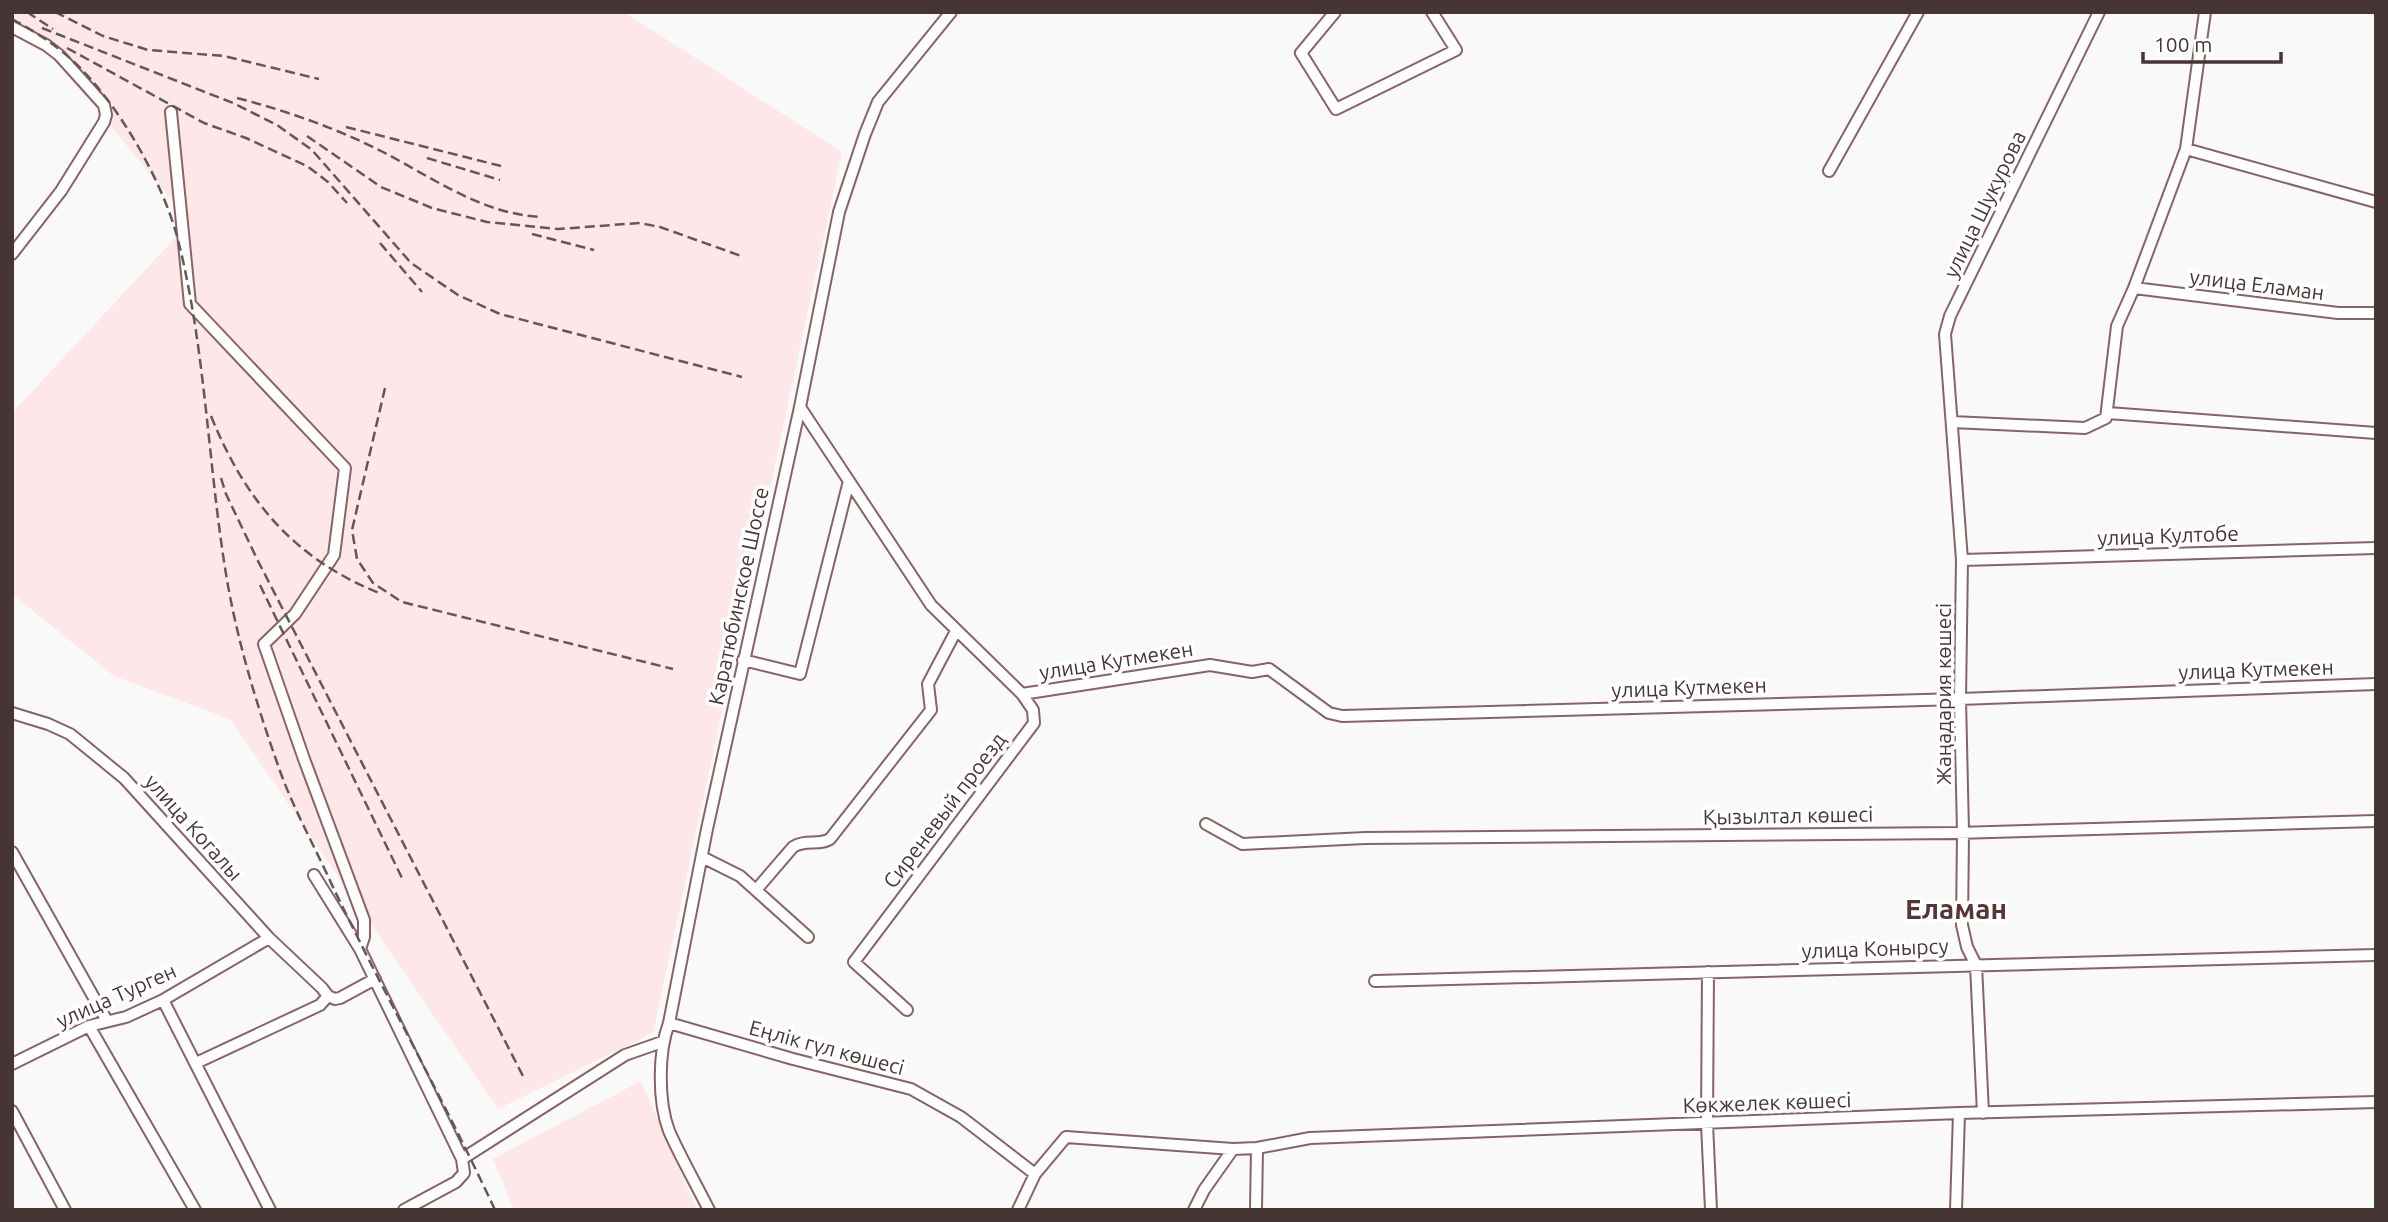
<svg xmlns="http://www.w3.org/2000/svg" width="2388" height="1222" viewBox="0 0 2388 1222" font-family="Ubuntu,sans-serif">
	<rect width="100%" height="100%" fill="#f9f9f9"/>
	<path fill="#fde7e8" d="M12 12H624L842 152 653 1033 498 1109 230 719 114 676 12 594V413L190 222 45 47 12 30Z
		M641 1081 697 1210H514L493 1159Z"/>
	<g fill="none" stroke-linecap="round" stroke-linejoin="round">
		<defs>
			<path id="minor" d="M1335 12 1301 53 1336 109 1456 50 1432 12
				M12 27 46 45 59 55 104 105 106 115 104 122 61 191 12 254
				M171 112 190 304 345 468 334 555 295 614 264 644 304 759 364 920V937L360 949
				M2186 149 2376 202
				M1829 171 1918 12
				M2134 288 2338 313H2376
				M800 407 931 605 1022 694 1033 710 1034 723 854 962 907 1010
				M2108 413 2376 433
				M1952 422 2085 428 2106 418 2117 326 2134 288 2186 149 2205 12
				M1962 560 2376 548
				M743 660 800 674 849 481
				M1022 694 1210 665 1252 672 1269 669 1329 713 1342 716 1960 699 2376 684
				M12 713 48 724 70 734 124 778 269 938 322 988 328 996
				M1206 824 1242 844 1365 838 1957 833 2376 821
				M12 852 107 1021
				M702 857 740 876 808 937
				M314 875 360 949 462 1159 464 1173 456 1182 404 1210
				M756 890 793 847C805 839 819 846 830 839L931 710 928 684 956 631
				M1708 972 1707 1124 1711 1210
				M1375 981 2376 955
				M328 996 335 999 340 998 375 979
				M163 1000 270 1210
				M669 1023 793 1059 911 1089 961 1117 1035 1174
				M89 1026 195 1210
				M196 1063 320 1005 328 996
				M12 1064 89 1026 126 1017 163 1000 269 938
				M12 1111 65 1210
				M1983 1113 1976 965 1967 947 1962 925 1963 832 1960 699 1962 560 1945 334 1950 316 2099 12
				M462 1159 625 1055 662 1042
				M709 1210C696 1184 681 1158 669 1131 658 1102 658 1052 669 1023L707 829 800 407 839 212 865 134 878 102 951 12
				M1018 1210 1035 1174 1066 1137 1233 1149
				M1194 1210 1204 1190 1233 1149 1257 1148 1310 1138 1959 1113 2376 1102
				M1256 1210 1257 1148
				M1956 1210 1959 1113"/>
		</defs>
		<use href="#minor" stroke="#896364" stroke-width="14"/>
		<use href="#minor" stroke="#fff" stroke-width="10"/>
		<path stroke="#655757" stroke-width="2.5" stroke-dasharray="10 5" stroke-linecap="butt" d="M27 12 53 29
			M55 12 103 36 148 50 224 56 319 79
			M12 19C34 31 53 43 72 60 117 101 163 181 178 240 206 350 208 468 227 580 238 644 258 709 280 771 294 810 315 847 332 885 384 994 444 1100 495 1210
			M42 28 233 103 277 125 312 150 411 263 458 295 500 314 742 377
			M67 48 204 123 246 138 307 166 328 182 347 203
			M237 98C287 111 336 128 383 152 433 178 482 214 541 217
			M346 127 501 166
			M307 136 381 187 432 208 487 222 558 229 640 223 660 227 744 257
			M427 158 500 180
			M532 234 594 250
			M380 243 422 292
			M385 388 352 530 357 559 373 583 402 602 673 669
			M211 416C245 500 293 558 379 593
			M221 478 226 494 257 559 524 1078
			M260 585 402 878"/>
	</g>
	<g text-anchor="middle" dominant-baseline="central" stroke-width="7" stroke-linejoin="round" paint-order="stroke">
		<g font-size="21" fill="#463535" stroke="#fff">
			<text transform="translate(1984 204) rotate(-64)">улица Шукурова</text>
			<text transform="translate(2257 284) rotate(7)">улица Еламан</text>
			<text transform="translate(2168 535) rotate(-2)">улица Култобе</text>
			<text transform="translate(738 596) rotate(-78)">Каратюбинское Шоссе</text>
			<text transform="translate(1116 660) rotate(-9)">улица Кутмекен</text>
			<text transform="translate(2256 669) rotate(-2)">улица Кутмекен</text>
			<text transform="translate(1689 687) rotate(-2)">улица Кутмекен</text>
			<text transform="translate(1943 694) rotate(-90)">Жаңадария көшесі</text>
			<text transform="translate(944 810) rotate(-53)">Сиреневый проезд</text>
			<text transform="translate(1788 815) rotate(-1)">Қызылтал көшесі</text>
			<text transform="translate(194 827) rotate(48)">улица Когалы</text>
			<text transform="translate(1875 948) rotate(-2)">улица Конырсу</text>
			<text transform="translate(116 995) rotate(-24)">улица Турген</text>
			<text transform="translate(827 1047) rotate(15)">Еңлік гүл көшесі</text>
			<text transform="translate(1767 1102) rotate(-2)">Көкжелек көшесі</text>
		</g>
		<g font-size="28" font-weight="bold" fill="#573536" stroke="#fff">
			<text x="1956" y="908">Еламан</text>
		</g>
	</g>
	<rect width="2388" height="1222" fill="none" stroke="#463535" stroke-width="28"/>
	<path d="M2143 52v10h138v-10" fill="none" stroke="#463535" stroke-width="3.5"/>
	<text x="2154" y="52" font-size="21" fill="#463535" stroke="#ffffff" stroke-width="5" paint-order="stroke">100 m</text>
</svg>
